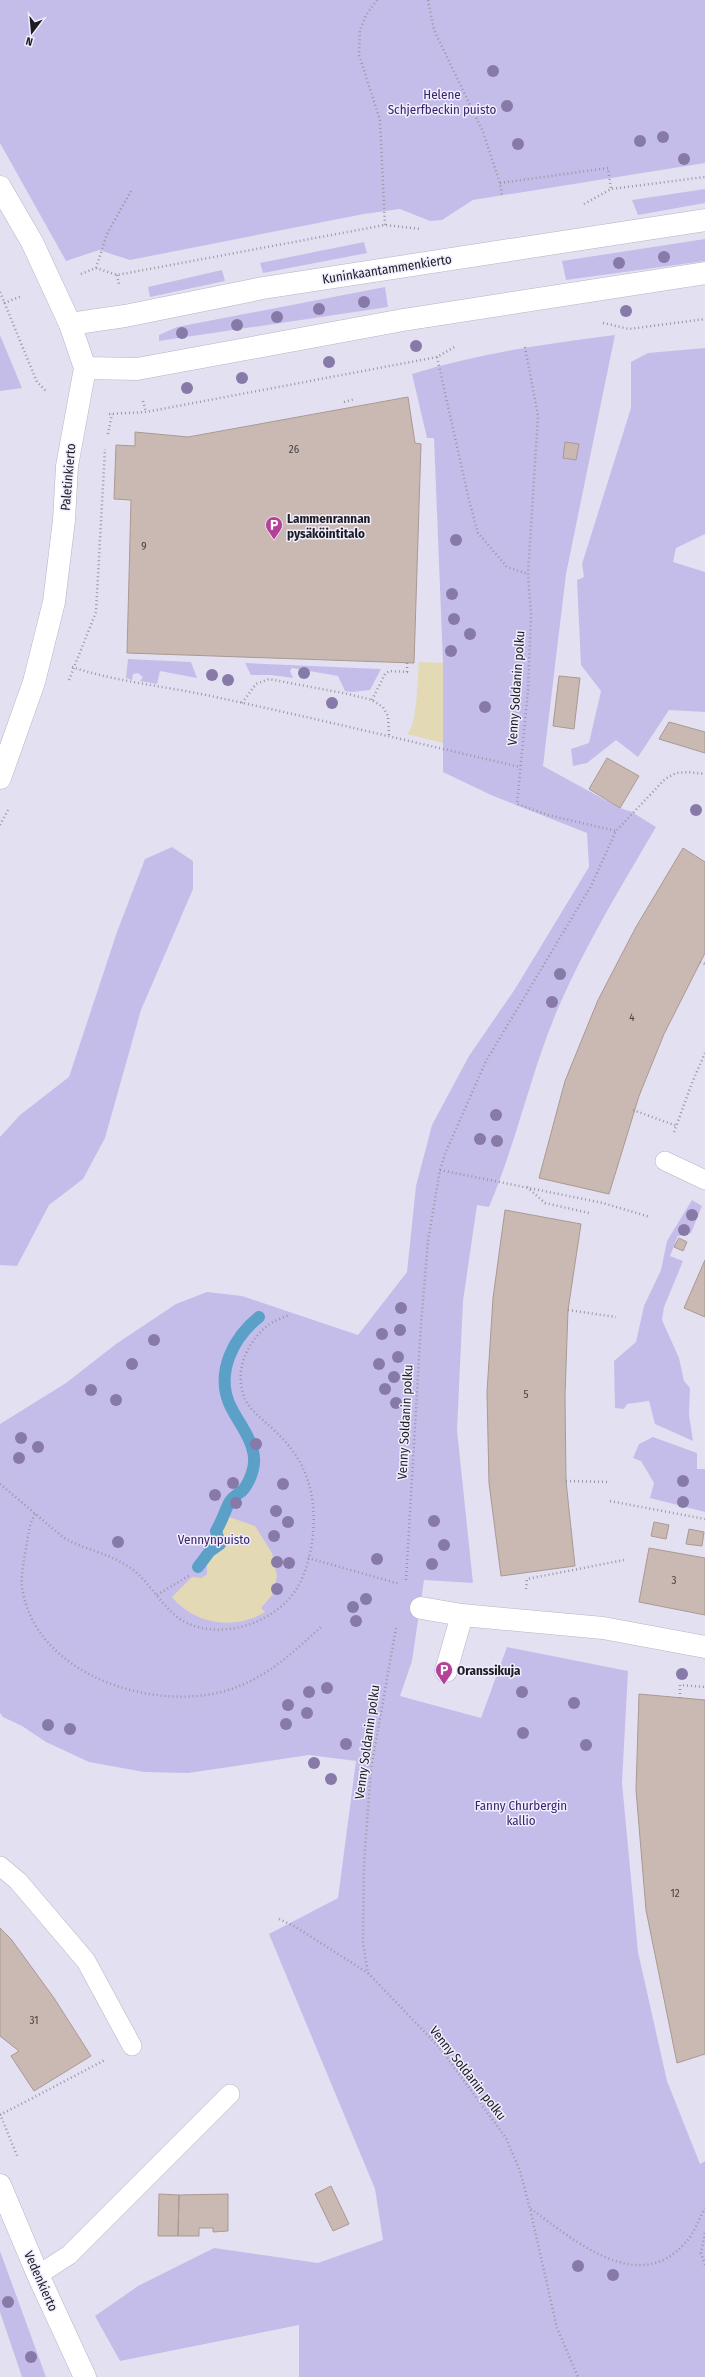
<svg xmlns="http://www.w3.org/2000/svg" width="705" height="2377" viewBox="0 0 705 2377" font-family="'Fira Sans Condensed',sans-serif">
	<rect width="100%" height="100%" fill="#e3e1f1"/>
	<path fill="#c5bde9" d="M0 0H705V163L473 200 442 220 430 221 400 209 364 214 130 260 99 250 66 261 0 143Z
		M705 189V203L638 215 632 200Z
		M705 239V261L566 280 562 261Z
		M364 242 367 253 263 273 260 263Z
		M222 270 225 281 150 297 148 287Z
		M385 287 388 307 159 341V335L177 327Z
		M0 335 22 388 0 391Z
		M615 335 566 574 543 766 620 808 632 812 656 827C622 885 586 944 559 1006 531 1071 517 1141 489 1207L477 1205 463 1301 457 1430 473 1583 424 1580 412 1661 400 1696 481 1718 507 1647 628 1671 622 1783 638 1952 667 2081 700 2164 705 2161V2377H299V2325L120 2361 95 2316 138 2286 214 2248 318 2263 383 2240 375 2189 269 1934 338 1898 356 1761 309 1755 188 1773 144 1772 89 1762 46 1742 22 1726 3 1717 0 1713V1424L66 1383 116 1344 176 1304 207 1292 242 1296 358 1335 407 1272 416 1186 432 1125 469 1056 515 989 589 867 587 833 491 795 443 772V663L434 438H427L412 374C479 353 546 344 615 335Z
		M705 348V534L676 548 673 562 705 572V712L669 710 638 757 616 740 587 763 573 766 571 749 589 743 601 691 581 665 577 580 584 577 582 564 631 408V362L648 353Z
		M128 659 191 662 197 678 160 671 157 684 140 681 143 677 138 673 133 674 132 680 126 678Z
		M245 663 381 669 370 690 352 692 345 691 338 676 292 668 290 671 293 678 271 675H251Z
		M172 847 193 861V889L141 1010 105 1138 83 1179 49 1205 17 1266 0 1265V1137L20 1115 69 1077 117 932 145 859Z
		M692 1200 702 1206 691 1233 678 1236 670 1256 683 1261 664 1307 662 1320 679 1358 684 1381 690 1388 689 1415 693 1441 655 1424 649 1401 627 1404 624 1409 615 1408 614 1361 636 1342 644 1306 661 1270 667 1241Z
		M653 1437 697 1453V1469H705V1512L650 1498 654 1483 641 1461 633 1458 639 1444Z
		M0 2251 46 2377H22L0 2312Z"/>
	<path fill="#e3dab5" d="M419 662 443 663V743L407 734C418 723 417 678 419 662Z
		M229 1517 255 1526 272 1553 277 1576 275 1584 273 1594 261 1608 265 1612C235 1631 194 1624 172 1597L192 1577 202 1578 207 1574V1564L211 1554 221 1548 224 1544 221 1529Z"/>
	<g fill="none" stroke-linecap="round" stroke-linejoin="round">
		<path stroke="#5ba0c7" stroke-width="12" d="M198 1567 210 1551 220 1544 216 1531C222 1521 224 1513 229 1503 231 1498 237 1495 242 1491 249 1484 255 1468 254 1458 253 1438 236 1420 229 1403 216 1371 234 1337 259 1317"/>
	</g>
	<path fill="#cab8b2" stroke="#aa9993" d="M408 397 415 443 421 444 414 663 127 653 131 500 114 499 116 445 135 446V432L188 437Z
		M565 442 579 444 576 460 563 458Z
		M559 676 580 678 574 729 553 726Z
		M669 722 705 732V753L659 739Z
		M607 758 639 776 620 808 589 789Z
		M683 848 705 862V953L664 1034 639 1096 609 1194 539 1178 565 1081 598 1000 636 927Z
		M505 1210 581 1224 568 1310 565 1395 566 1481 575 1566 501 1576 489 1483 487 1392 493 1298Z
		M679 1238 687 1242 683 1251 674 1247Z
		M705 1260V1317L684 1308Z
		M654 1522 669 1525 666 1539 651 1536Z
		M689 1529 704 1532 702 1546 686 1544Z
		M649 1548 705 1558V1615L639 1602Z
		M639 1694 705 1700V2054L677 2063 646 1910 636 1790Z
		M0 1928 11 1939 54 1998 91 2056 34 2091 11 2056 19 2051 0 2036Z
		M331 2186 349 2224 333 2231 315 2194Z
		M159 2194 179 2195 178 2236H158Z
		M228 2194V2231L213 2232V2228H199V2236H178L179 2195Z"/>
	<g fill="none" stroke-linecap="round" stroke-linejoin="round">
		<defs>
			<path id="lane" d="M665 1161 705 1180
				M0 1866 18 1881 86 1961 132 2046
				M38 2275 69 2255 230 2094"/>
			<path id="street" d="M0 187 32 242 70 324
				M421 1608 462 1615 603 1628 705 1647
				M446 1671 462 1615"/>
			<path id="secondary" d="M85 368 137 369 403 320 705 273
				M0 778 34 682 54 602 64 520 67 466 85 368 70 324 125 316 263 288 705 220
				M0 2185 38 2275 85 2377"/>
		</defs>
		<use href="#lane" stroke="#b6b3c3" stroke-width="20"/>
		<use href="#street" stroke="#b6b3c3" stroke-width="23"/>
		<use href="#secondary" stroke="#b6b3c3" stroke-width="23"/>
		<path stroke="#9997a3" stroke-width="2.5" stroke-dasharray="1 3" stroke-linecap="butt" d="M377 0 366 15 360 30 359 55 380 120 385 225
			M428 0 434 30 483 132 500 183 502 196
			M500 183 608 168 611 189
			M584 204 611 189 705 177
			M96 268 107 234 131 191
			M81 274 96 268 117 275 385 225 421 229
			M117 275 119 284
			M0 292 37 382 47 392
			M4 303 22 296
			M603 323 629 329 705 319
			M525 347 538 416 528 574 531 614 528 690 517 804 548 815 616 831
			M437 357 469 500 478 533 507 567 528 574
			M143 401 146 412
			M344 402 355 399
			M109 414 146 412 437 357 456 346
			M108 434 112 414
			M72 667C117 682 164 686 211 696 314 718 417 743 520 767
			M69 680 96 612 105 449
			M372 700 385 674 389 671 407 672V662
			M242 703 256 684 269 679 348 694 372 700 383 707 388 716 389 735
			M0 825 8 810
			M700 962 705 964
			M633 1110 677 1126
			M674 1132 692 1083 705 1053
			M440 1170 603 1203 650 1217
			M527 1187 545 1203 589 1213
			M568 1310 616 1317
			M566 1481 609 1482
			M0 1484 64 1538C85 1550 109 1553 129 1567 151 1581 162 1610 185 1622 224 1642 282 1621 301 1581 315 1550 318 1509 307 1478 301 1460 289 1444 275 1431 259 1415 244 1409 241 1384 238 1362 251 1339 267 1326 273 1321 282 1318 289 1315
			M610 1501 705 1519
			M35 1514C28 1526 28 1540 25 1554 23 1565 21 1577 22 1587 34 1674 151 1712 225 1691 264 1680 293 1653 322 1626
			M210 1538 222 1534
			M308 1558 400 1584
			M406 1580 421 1324 428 1241 440 1170 445 1154 486 1061 591 886 616 831 665 779 676 773 689 772 705 774
			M526 1589 527 1579 624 1560
			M157 1595 190 1575
			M396 1628 371 1769 364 1863 363 1943 368 1973 440 2048 506 2138 520 2171 530 2209 557 2328 578 2377
			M680 1698V1685L705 1687
			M279 1919 294 1926 368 1973
			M0 2114 18 2158
			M0 2115 105 2060
			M531 2209C573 2239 638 2297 685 2243 694 2234 699 2219 705 2208
			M705 2233 701 2253 705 2265"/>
		<use href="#lane" stroke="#fff" stroke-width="19"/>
		<use href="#street" stroke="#fff" stroke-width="22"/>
		<use href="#secondary" stroke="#fff" stroke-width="22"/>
	</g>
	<g fill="#877aa8">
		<circle cx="493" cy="71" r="6"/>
		<circle cx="507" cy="106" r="6"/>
		<circle cx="663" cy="137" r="6"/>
		<circle cx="640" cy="141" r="6"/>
		<circle cx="518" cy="144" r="6"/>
		<circle cx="684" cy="159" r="6"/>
		<circle cx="664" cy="257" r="6"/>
		<circle cx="619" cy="263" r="6"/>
		<circle cx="364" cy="302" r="6"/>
		<circle cx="319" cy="309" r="6"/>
		<circle cx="626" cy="311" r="6"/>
		<circle cx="277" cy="317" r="6"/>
		<circle cx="237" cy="325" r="6"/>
		<circle cx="182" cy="333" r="6"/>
		<circle cx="416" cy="346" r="6"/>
		<circle cx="329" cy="362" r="6"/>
		<circle cx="242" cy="378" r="6"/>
		<circle cx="187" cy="388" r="6"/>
		<circle cx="456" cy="540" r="6"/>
		<circle cx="452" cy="594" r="6"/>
		<circle cx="454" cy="619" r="6"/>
		<circle cx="470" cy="634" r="6"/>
		<circle cx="451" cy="651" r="6"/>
		<circle cx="304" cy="673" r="6"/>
		<circle cx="212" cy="675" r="6"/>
		<circle cx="228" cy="680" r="6"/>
		<circle cx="332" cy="703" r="6"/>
		<circle cx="485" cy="707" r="6"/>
		<circle cx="696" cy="810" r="6"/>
		<circle cx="560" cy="974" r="6"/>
		<circle cx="552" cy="1002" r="6"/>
		<circle cx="496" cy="1115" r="6"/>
		<circle cx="480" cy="1139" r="6"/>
		<circle cx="497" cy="1141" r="6"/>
		<circle cx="692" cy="1215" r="6"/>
		<circle cx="684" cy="1230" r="6"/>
		<circle cx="401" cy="1308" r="6"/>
		<circle cx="400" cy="1330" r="6"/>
		<circle cx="382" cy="1334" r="6"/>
		<circle cx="154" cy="1340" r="6"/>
		<circle cx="398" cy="1357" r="6"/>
		<circle cx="132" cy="1364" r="6"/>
		<circle cx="379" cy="1364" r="6"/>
		<circle cx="394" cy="1377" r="6"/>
		<circle cx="385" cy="1389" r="6"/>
		<circle cx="91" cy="1390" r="6"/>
		<circle cx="116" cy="1400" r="6"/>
		<circle cx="396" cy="1403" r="6"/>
		<circle cx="21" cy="1438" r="6"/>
		<circle cx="256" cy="1444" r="6"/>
		<circle cx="38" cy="1447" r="6"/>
		<circle cx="19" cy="1458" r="6"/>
		<circle cx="683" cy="1481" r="6"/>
		<circle cx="233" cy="1483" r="6"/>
		<circle cx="283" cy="1484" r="6"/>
		<circle cx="215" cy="1495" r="6"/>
		<circle cx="683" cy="1502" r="6"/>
		<circle cx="236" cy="1503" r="6"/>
		<circle cx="276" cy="1511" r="6"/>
		<circle cx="434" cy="1521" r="6"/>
		<circle cx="288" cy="1522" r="6"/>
		<circle cx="274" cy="1536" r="6"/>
		<circle cx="118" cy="1542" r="6"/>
		<circle cx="444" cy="1545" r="6"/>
		<circle cx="377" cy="1559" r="6"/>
		<circle cx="277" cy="1562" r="6"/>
		<circle cx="289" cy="1563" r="6"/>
		<circle cx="432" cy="1564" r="6"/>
		<circle cx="277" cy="1589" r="6"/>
		<circle cx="366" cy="1599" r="6"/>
		<circle cx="353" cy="1607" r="6"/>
		<circle cx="356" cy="1621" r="6"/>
		<circle cx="682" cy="1674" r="6"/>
		<circle cx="327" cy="1688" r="6"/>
		<circle cx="309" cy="1692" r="6"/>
		<circle cx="522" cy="1692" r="6"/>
		<circle cx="574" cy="1703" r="6"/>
		<circle cx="288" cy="1705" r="6"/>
		<circle cx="307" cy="1713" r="6"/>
		<circle cx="286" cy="1724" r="6"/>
		<circle cx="48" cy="1725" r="6"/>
		<circle cx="70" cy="1729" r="6"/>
		<circle cx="523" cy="1733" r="6"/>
		<circle cx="346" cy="1744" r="6"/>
		<circle cx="586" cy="1745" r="6"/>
		<circle cx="314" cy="1763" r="6"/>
		<circle cx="331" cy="1779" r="6"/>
		<circle cx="578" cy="2266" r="6"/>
		<circle cx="613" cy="2275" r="6"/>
		<circle cx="8" cy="2302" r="6"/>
		<circle cx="31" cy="2357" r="6"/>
	</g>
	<defs>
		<symbol id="parking-pin" viewBox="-11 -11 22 30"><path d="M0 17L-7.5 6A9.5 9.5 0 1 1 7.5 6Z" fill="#b44098" stroke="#f0eefe"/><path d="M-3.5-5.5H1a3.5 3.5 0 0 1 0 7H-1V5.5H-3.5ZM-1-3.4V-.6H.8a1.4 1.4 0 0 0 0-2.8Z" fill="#fff"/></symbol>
	</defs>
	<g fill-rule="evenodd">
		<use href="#parking-pin" x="264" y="515" width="20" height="27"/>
		<use href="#parking-pin" x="434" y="1660" width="20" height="27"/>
	</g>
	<g text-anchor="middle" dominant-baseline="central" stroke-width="3" stroke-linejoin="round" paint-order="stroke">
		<g font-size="11" fill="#484345">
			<text x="294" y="449">26</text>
			<text x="144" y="546">9</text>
			<text x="632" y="1017">4</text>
			<text x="526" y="1394">5</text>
			<text x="674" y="1580">3</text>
			<text x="675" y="1893">12</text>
			<text x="34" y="2020">31</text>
		</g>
		<g font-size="13" fill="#3b256d" stroke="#f0eefe">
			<text x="442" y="94">Helene<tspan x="442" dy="15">Schjerfbeckin puisto</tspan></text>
			<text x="214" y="1539">Vennynpuisto</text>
			<text x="521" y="1805">Fanny Churbergin<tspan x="521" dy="15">kallio</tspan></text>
		</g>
		<g font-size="13" fill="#1c1c21" stroke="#f0eefe">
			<text transform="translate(387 269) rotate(-9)">Kuninkaantammenkierto</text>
			<text transform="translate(68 477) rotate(-85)">Paletinkierto</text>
			<text transform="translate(516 688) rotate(-86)">Venny Soldanin polku</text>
			<text transform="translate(405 1422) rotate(-87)">Venny Soldanin polku</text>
			<text transform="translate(367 1742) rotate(-82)">Venny Soldanin polku</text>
			<text transform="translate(468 2073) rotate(52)">Venny Soldanin polku</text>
			<text transform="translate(41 2281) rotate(66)">Vedenkierto</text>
		</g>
		<g font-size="13" font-weight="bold" fill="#1c1c21" stroke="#f0eefe" text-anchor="start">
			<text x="287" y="518">Lammenrannan<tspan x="287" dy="15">pysäköintitalo</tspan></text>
			<text x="457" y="1670">Oranssikuja</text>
		</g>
	</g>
	<g transform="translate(32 32) rotate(196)" stroke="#f0eefe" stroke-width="3" paint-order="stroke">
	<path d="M0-3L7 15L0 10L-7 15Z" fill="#1c1c21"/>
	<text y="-6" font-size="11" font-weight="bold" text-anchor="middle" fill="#1c1c21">N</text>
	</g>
</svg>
